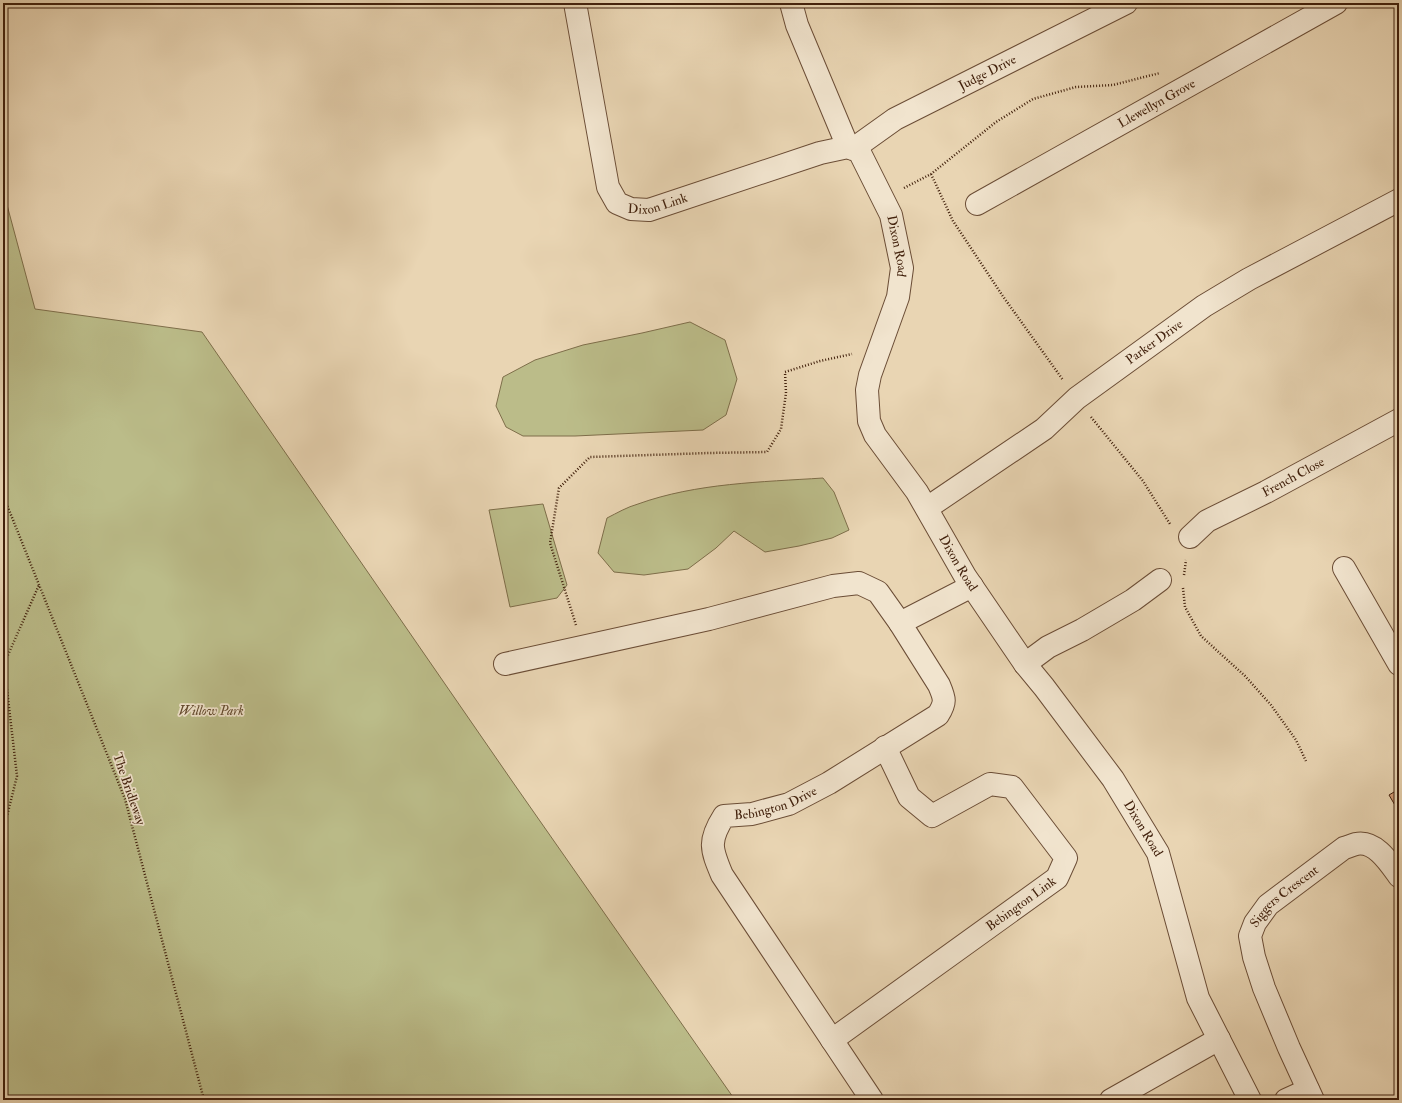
<svg xmlns="http://www.w3.org/2000/svg" width="1402" height="1103" viewBox="0 0 1402 1103" font-family="'IM FELL Double Pica',serif">
	<rect width="100%" height="100%" fill="#e9d5b3"/>
	<filter id="stains"><feTurbulence type="fractalNoise" baseFrequency=".005" numOctaves="4"/><feColorMatrix values="0 0 0 0 .2 0 0 0 0 .09 0 0 0 0 .02 0 0 0 .5 -.17"/></filter>
	<radialGradient id="worn" r=".72"><stop offset=".6" stop-color="#630" stop-opacity="0"/><stop offset="1" stop-color="#630" stop-opacity=".3"/></radialGradient>
	<path fill="#bbbc89" stroke="#7e6e4a" d="M3 190 35 309 202 332 512 781 735 1100H3Z
		M690 322 725 340 737 379 726 415 703 430 575 436H523L506 427 496 406 503 377 535 360 583 345 642 333Z
		M823 478 834 492 849 530 832 538 799 546 765 552 734 531 716 548 688 569 644 575 614 572 598 553 607 518C617 513 627 507 638 504 696 483 762 482 823 478Z
		M543 504 567 585 557 598 510 607 489 510Z"/>
	<path fill="#d29c75" stroke="#41200c" d="M1399 789V812L1389 795Z"/>
	<g fill="none" stroke-linecap="round" stroke-linejoin="round">
		<defs>
			<g id="street">
				<path id="s1" d="M575 3 608 187 617 203 631 209 649 210 820 153 848 147"/>
				<path id="s2" d="M791 3 797 25 848 147 859 151 891 215 902 268 898 297 870 375 867 390 869 421 875 435 917 492 965 576 1025 664 1044 687 1113 779 1158 853 1198 998 1250 1100"/>
				<path id="s3" d="M853 149 895 119 1126 3"/>
				<path id="s4" d="M977 204 1336 3"/>
				<path id="s5" d="M927 508 1044 429 1077 398 1204 306 1249 279 1399 200"/>
				<path id="s6" d="M1190 537 1207 521 1266 492 1399 420"/>
				<path d="M1344 568 1399 664"/>
				<path d="M505 664 709 619 833 586 859 583 878 592 900 623"/>
				<path d="M1025 664 1048 647 1082 630 1133 600 1160 580"/>
				<path id="s7" d="M832 1040 1057 878 1066 858 1012 787 990 784 932 816 909 797 885 747"/>
				<path id="s8" d="M872 1100 722 875C711 849 708 841 724 816L752 814 789 804 829 783 938 715C946 702 945 699 939 685L900 623 972 586"/>
				<path d="M1111 1100 1219 1039"/>
				<path d="M1286 1100 1308 1090"/>
				<path id="s9" d="M1313 1100 1289 1048 1264 988 1254 957 1250 936 1255 923 1268 905 1344 848C1348 847 1352 845 1356 844 1375 840 1389 862 1399 876"/>
			</g>
		</defs>
		<use href="#street" stroke="#6b4d36" stroke-width="24"/>
		<path stroke="#41200c" stroke-width="2.5" stroke-dasharray="1 2" stroke-linecap="butt" d="M931 174 953 221 1002 295 1063 380
			M904 188 931 174 996 122 1033 99 1076 87 1113 85 1160 73
			M1091 417 1143 481 1170 524
			M3 495 125 799 204 1100
			M1184 575 1186 560
			M1183 588 1185 607 1201 636 1245 676 1271 705 1296 740 1306 761
			M576 625 550 543 559 488 590 457 709 453 767 452 781 429 786 393 785 372 820 361 852 354
			M3 832 17 776 4 664 39 585"/>
		<use href="#street" stroke="#f1e4ce" stroke-width="22"/>
	</g>
	<g text-anchor="middle" dominant-baseline="central" stroke-width="3.5" stroke-linejoin="round" paint-order="stroke">
		<g font-size="13" fill="#41200c" stroke="#f1e4ce">
			<text stroke="none"><textPath href="#s3" startOffset="155">Judge Drive</textPath></text>
			<text stroke="none"><textPath href="#s4" startOffset="206">Llewellyn Grove</textPath></text>
			<text stroke="none"><textPath href="#s1" startOffset="248">Dixon Link</textPath></text>
			<text stroke="none"><textPath href="#s2" startOffset="270">Dixon Road</textPath></text>
			<text stroke="none"><textPath href="#s5" startOffset="282">Parker Drive</textPath></text>
			<text stroke="none"><textPath href="#s6" startOffset="120">French Close</textPath></text>
			<text stroke="none"><textPath href="#s2" startOffset="619">Dixon Road</textPath></text>
			<text transform="translate(129 789) rotate(71)">The Bridleway</text>
			<text stroke="none"><textPath href="#s8" startOffset="387">Bebington Drive</textPath></text>
			<text stroke="none"><textPath href="#s2" startOffset="943">Dixon Road</textPath></text>
			<text stroke="none"><textPath href="#s9" startOffset="230">Siggers Crescent</textPath></text>
			<text stroke="none"><textPath href="#s7" startOffset="233">Bebington Link</textPath></text>
		</g>
		<g font-size="13" font-style="italic" fill="#60472b" stroke="#f1e4ce">
			<text x="211" y="711">Willow Park</text>
		</g>
	</g>
	<rect width="1402" height="1103" fill="none" stroke="#e9d5b3" stroke-width="16"/>
	<rect x="4" y="4" width="1394" height="1095" fill="none" stroke="#41200c" stroke-width="2"/>
	<rect x="8" y="8" width="1386" height="1087" fill="none" stroke="#41200c"/>
	<rect width="100%" height="100%" filter="url(#stains)"/>
	<rect width="100%" height="100%" fill="url(#worn)"/>
</svg>
